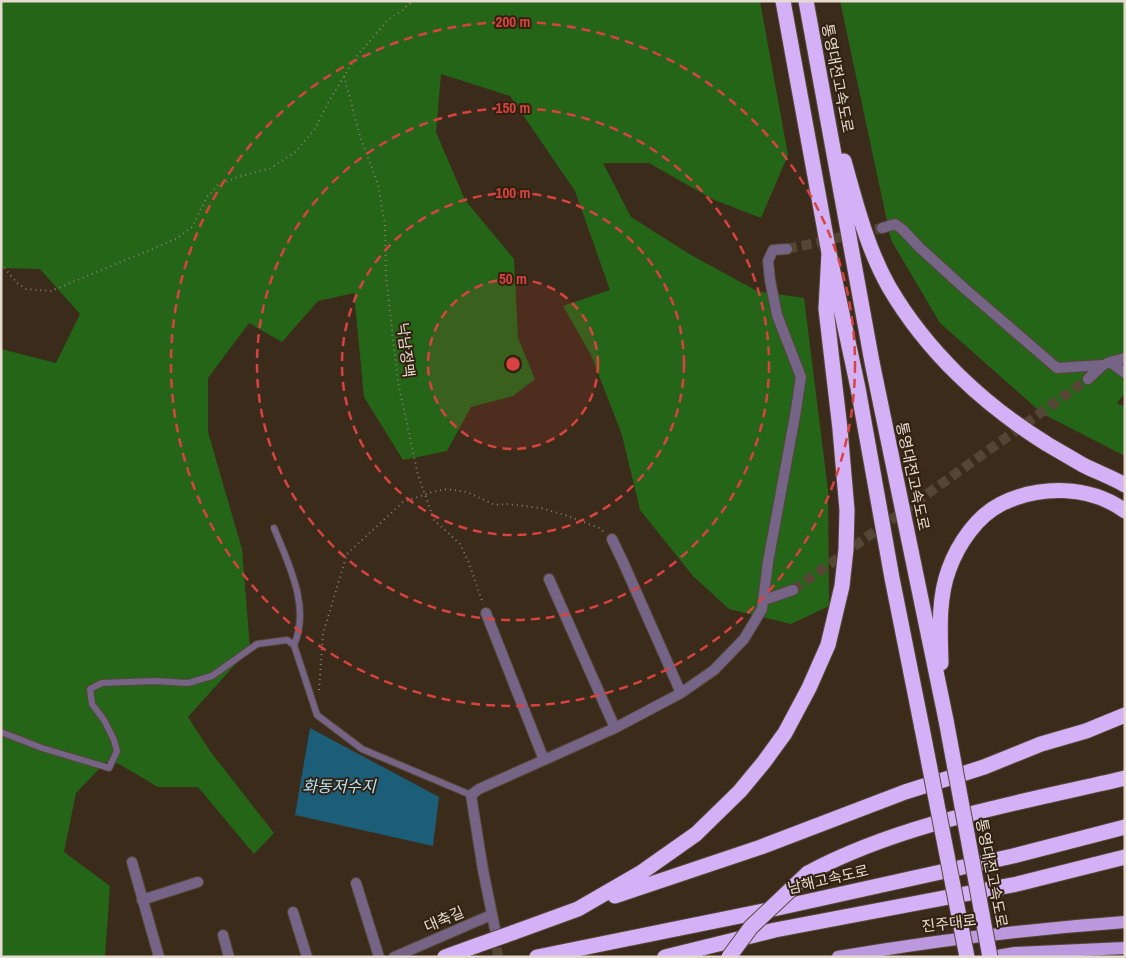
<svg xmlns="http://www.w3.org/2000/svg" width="1126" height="958" viewBox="0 0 1126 958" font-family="'Archivo Narrow','Noto Sans KR',sans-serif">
	<rect width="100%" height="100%" fill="#3b2b1a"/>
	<path fill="#256518" d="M1 1H760L788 155 761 218 712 199 649 163H603L631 217 691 255 757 291 804 298 828 490 829 606 791 624 729 609 693 576 640 510 622 435 591 355 563 306 610 290 575 191 510 96 441 74 436 132 465 200 514 259 518 338 535 379 513 396 471 407 447 451 403 460 364 397 354 293 318 301 282 342 249 323 208 378V432L242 549 250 648 188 717 210 751 274 833 254 854 198 787H158L119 764 106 762 76 793 64 852 110 886 105 957H1V349L56 363 80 314 40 269 1 268Z
		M840 1H1125V393L1117 403 1125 407V456L1043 414 940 323 891 240Z"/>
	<path fill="#1c5d77" d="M310 728 439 797 433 846 295 815Z"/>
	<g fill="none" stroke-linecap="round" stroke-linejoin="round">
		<path stroke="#544535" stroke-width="10" stroke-dasharray="10 5" stroke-linecap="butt" d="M787 249 882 228
			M793 590 1088 379
			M495 933 498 957"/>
		<defs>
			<path id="lane" d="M274 528C288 563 311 607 294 645
				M1 732 42 748 109 768 117 751 114 740 104 720 92 704 90 689 102 683 154 681 188 683 212 676 257 644 287 640 294 645 317 715 362 749 471 795"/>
			<path id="street" d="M882 228 895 224 902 229 919 247 964 288 1057 368 1103 365 1110 362 1125 373
				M1110 362 1125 358
				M1088 379 1103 365
				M549 579 615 728
				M764 600 793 590
				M486 613 544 760 479 789 471 795 483 870 495 929
				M681 693 714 670 744 639 762 609 768 562 795 416 801 377 777 315 770 280 768 261 773 250 787 249
				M544 760 615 728 681 693 623 562 612 539
				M132 862 159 957
				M356 883 379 957
				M142 900 198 882
				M293 912 307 957
				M223 935 229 957
				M394 957 491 915"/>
			<path id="primary" d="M838 957C933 941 1029 929 1125 922
				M992 957 1015 953 1125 948"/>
			<path id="highway" d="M783 1 829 253 858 388 892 578 922 728
				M806 1 872 362 946 720
				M844 161C856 204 867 248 889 287 927 352 984 405 1047 444 1059 451 1071 458 1083 465 1097 472 1111 477 1125 485
				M941 663C940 632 938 598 949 569 958 544 977 516 1001 504 1039 485 1090 485 1125 511
				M808 873C903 822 1020 803 1125 778
				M615 896 761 847 905 792 984 767 1041 744 1086 731 1125 715
				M512 933 578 909 642 872 696 834 740 791 764 762 785 733 809 688 828 645 842 586 846 549 847 510 840 429 826 309 829 253
				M445 957 478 945
				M537 957 769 910 1013 856 1125 827
				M665 957 775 930 1017 884 1125 857"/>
		</defs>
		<use href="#lane" stroke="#564737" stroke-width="8"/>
		<use href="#street" stroke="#564737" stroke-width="12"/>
		<use href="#primary" stroke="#564737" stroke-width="14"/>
		<use href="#highway" stroke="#564737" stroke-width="17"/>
		<path stroke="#8c7f71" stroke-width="2" stroke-dasharray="1 4" stroke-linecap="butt" d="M406 7 415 1
			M344 76 360 136 378 184 385 225 386 277 398 382 418 475 434 520 460 544 469 563 483 604
			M1 264 17 283 26 289 51 291 176 239 192 227 207 197 218 185 238 177 271 168 295 152 315 129 329 101 356 57 388 20 403 10 410 1
			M319 690 323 634 347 554 403 502 432 492 447 489 467 492 495 505 507 504 541 508 568 516 599 528 604 532"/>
		<use href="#lane" stroke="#766487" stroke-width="6"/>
		<use href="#street" stroke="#766487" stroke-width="10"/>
		<use href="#primary" stroke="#bc98df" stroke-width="12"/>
		<use href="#highway" stroke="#d4b1f6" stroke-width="15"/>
		<defs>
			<path id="highway-bridge" d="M946 720 990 957
				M922 728 967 957
				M478 945 512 933
				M729 957 751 927 808 873"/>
		</defs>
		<use href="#highway-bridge" stroke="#564737" stroke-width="17" stroke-linecap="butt"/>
		<use href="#highway-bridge" stroke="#d4b1f6" stroke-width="15"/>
	</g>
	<circle cx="513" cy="364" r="85" fill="#d84341" fill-opacity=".12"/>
	<g fill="none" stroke="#d84341" stroke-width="2.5" stroke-dasharray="9 6">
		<circle cx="513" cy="364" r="85"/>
		<circle cx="513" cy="364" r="171"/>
		<circle cx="513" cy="364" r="256"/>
		<circle cx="513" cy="364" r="342"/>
	</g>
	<g text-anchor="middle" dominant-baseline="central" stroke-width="4" stroke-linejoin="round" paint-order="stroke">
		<g font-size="15" fill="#e5dbd0" stroke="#312111">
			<text transform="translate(838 78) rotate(79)">통영대전고속도로</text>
			<text transform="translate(406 350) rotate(83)">낙남정맥</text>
			<text transform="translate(913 476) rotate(78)">통영대전고속도로</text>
			<text transform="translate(992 873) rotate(79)">통영대전고속도로</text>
			<text transform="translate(828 879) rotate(-13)">남해고속도로</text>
			<text transform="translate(444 919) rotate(-23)">대축길</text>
			<text transform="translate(949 923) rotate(-7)">진주대로</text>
		</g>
		<g font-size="16" font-style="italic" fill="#b1e4fd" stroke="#312111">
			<text x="339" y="786">화동저수지</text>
		</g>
	</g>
	<circle cx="513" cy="364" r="8" fill="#d84341" stroke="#312111" stroke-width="2.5"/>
	<g font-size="15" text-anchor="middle" font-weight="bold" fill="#d84341" stroke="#312111" stroke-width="4" stroke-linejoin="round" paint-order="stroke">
		<text x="513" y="27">200 m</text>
		<text x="513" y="113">150 m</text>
		<text x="513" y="198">100 m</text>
		<text x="513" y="284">50 m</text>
	</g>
	<rect width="1126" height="958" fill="none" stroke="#e5dbd0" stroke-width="5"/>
</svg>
